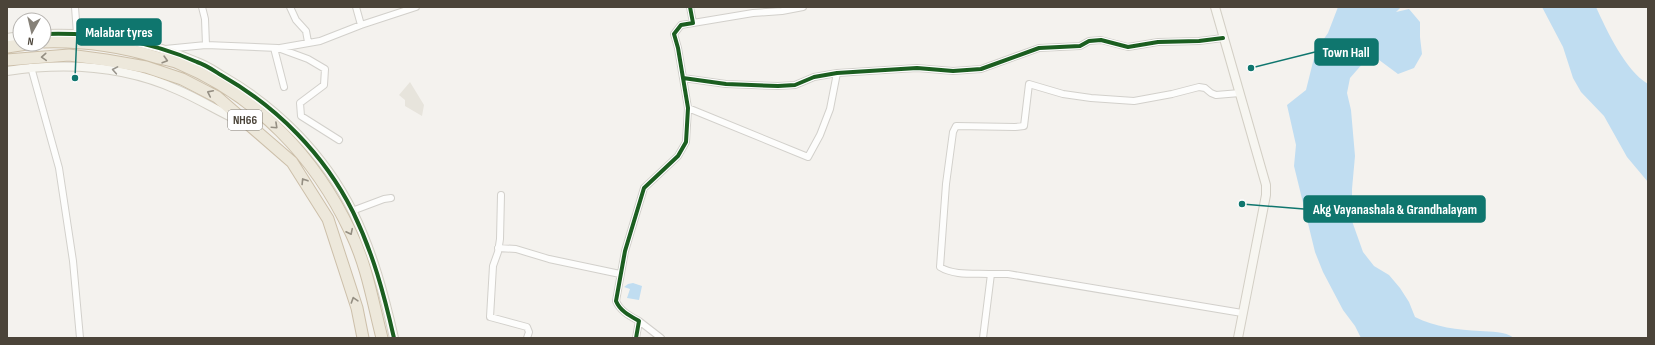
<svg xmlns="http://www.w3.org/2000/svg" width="1655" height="345" viewBox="0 0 1655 345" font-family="'Sofia Sans Condensed',sans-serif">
	<rect width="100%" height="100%" fill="#f4f2ee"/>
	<path fill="#e7e4dc" d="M410 82 424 105 422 116 405 106V100L399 95Z"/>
	<path fill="#c0ddf1" d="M1338 7H1401L1396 12 1409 9 1420 22V37L1422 54 1414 68 1398 74 1371 54 1350 78 1347 93 1351 110 1355 156 1352 189V221L1363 252 1374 266 1389 275 1400 288 1409 302 1415 317C1435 327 1458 330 1480 331 1491 332 1505 331 1514 338H1361L1355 326 1343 310 1323 272 1315 252 1294 166 1296 145 1287 105 1306 90 1316 50 1328 33Z
		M1542 7H1596C1607 31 1625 70 1648 84V182L1627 157 1604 116 1581 92 1573 78 1563 47Z
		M633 283 642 286 639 300 627 298 630 289 624 287 628 284Z"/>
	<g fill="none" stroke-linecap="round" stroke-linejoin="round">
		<defs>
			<path id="street" d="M75 7 77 34
				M202 7 205 19 206 45
				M290 7 296 20 306 31 308 42
				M356 7 361 25
				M693 23 753 13 782 11 803 7
				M274 48 284 87
				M280 48 320 41 361 25 416 7
				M165 49 206 45 278 48 308 59 325 69 324 85 300 103 301 116 339 140
				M31 67 59 168 73 261 80 338
				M683 78 726 84 778 86 795 85 814 77 837 73 917 68 953 71 981 69 1039 48 1080 46 1089 41 1101 40 1128 47 1158 42 1199 41 1223 38
				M688 108 808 157 820 135 830 109 837 73
				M501 195 500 239 498 252 493 266 490 317 527 327 529 332 527 338
				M352 211 384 199 391 198
				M498 248 516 249 549 259 620 274
				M991 274C976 273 954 276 940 267L946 184 953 132 956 126 1015 127 1024 126 1029 84 1063 94 1091 98 1134 101 1172 94 1199 87 1205 88 1211 93 1216 95 1240 93
				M639 321 661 338
				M636 338 639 321C630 316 620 311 616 301L625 251 644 188 678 156 686 142 688 108 678 48 674 34 681 25 693 23 690 7
				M983 338 991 274H1008L1242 313"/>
			<path id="secondary" d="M1215 7 1266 185V195L1238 338
				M44 34C95 32 150 41 197 62 206 65 213 70 221 75 277 107 324 154 353 212 373 253 384 294 394 338
				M7 38 20 36
				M7 71C66 62 123 65 178 90 201 100 221 113 244 123"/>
			<path id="highway" d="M44 42C81 41 119 46 155 57 162 59 171 60 178 63 257 96 315 156 351 233 367 266 373 303 382 338
				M7 47 27 44
				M7 60 69 55 106 60 146 67 182 79 217 97 292 162 328 219 357 308 363 338"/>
		</defs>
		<use href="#street" stroke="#d2d0cb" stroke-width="8"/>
		<use href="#secondary" stroke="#d3cfc5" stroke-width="10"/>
		<use href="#highway" stroke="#ccbfa9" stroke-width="13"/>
		<use href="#street" stroke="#fdfdfc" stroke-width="6"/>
		<use href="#secondary" stroke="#f7f6f1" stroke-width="8"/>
		<use href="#highway" stroke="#ede8db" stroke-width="11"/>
		<defs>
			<path id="cycleway" d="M44 34C95 32 150 41 197 62 206 65 213 70 221 75 277 107 324 154 353 212 373 253 384 294 394 338
				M683 78 726 84 778 86 795 85 814 77 837 73 917 68 953 71 981 69 1039 48 1080 46 1089 41 1101 40 1128 47 1158 42 1199 41 1223 38
				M636 338 639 321C630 316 620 311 616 301L625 251 644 188 678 156 686 142 688 108 678 48 674 34 681 25 693 23 690 7"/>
		</defs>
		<use href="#cycleway" stroke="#fff" stroke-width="6"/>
		<use href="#cycleway" stroke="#1b5e20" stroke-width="4"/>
	</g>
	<defs><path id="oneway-chevron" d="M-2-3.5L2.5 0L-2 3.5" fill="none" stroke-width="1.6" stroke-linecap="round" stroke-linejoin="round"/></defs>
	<g stroke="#948e82">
		<use href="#oneway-chevron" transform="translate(44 57) rotate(176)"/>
		<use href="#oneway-chevron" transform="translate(165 60) rotate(16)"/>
		<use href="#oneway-chevron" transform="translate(210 93) rotate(-154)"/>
		<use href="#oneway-chevron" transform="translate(275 126) rotate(43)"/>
		<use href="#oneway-chevron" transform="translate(304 181) rotate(-122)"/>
		<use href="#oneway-chevron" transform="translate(350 232) rotate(64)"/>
		<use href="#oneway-chevron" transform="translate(354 300) rotate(-108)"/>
	</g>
	<use stroke="#98948c" href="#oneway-chevron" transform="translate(115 70) rotate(-170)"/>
	<g text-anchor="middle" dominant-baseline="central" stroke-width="3" stroke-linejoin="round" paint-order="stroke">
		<rect fill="#fff" stroke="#817c74" stroke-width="1" x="228" y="110" width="34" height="20" rx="3"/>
		<g font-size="12" font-weight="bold" fill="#4b4439">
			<text x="245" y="120">NH66</text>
		</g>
	</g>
	<path fill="none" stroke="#0f766e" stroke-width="1.5" d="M75 78L77 32M1251 68L1315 52M1242 204L1304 209"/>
	<g fill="#0f766e" stroke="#fff" stroke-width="1.5">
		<circle cx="75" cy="78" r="4"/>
		<circle cx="1251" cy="68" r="4"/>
		<circle cx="1242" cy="204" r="4"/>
	</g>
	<g fill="#0f766e" stroke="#0f766e" stroke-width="1.5">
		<rect x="77" y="19" width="84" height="26" rx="4"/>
		<rect x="1315" y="39" width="63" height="26" rx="4"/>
		<rect x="1304" y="196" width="181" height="26" rx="4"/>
	</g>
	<g font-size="14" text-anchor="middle" font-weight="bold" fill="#fff">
		<text x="119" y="37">Malabar tyres</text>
		<text x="1346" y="57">Town Hall</text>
		<text x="1395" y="214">Akg Vayanashala &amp; Grandhalayam</text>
	</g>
	<rect width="1655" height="345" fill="none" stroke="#4b4439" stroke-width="16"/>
	<g transform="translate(32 32) rotate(188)"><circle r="19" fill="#ffffff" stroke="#b7b4b0"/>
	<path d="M0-3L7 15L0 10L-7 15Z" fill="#868178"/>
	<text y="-6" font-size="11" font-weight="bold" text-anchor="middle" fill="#4b4439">N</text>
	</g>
</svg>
